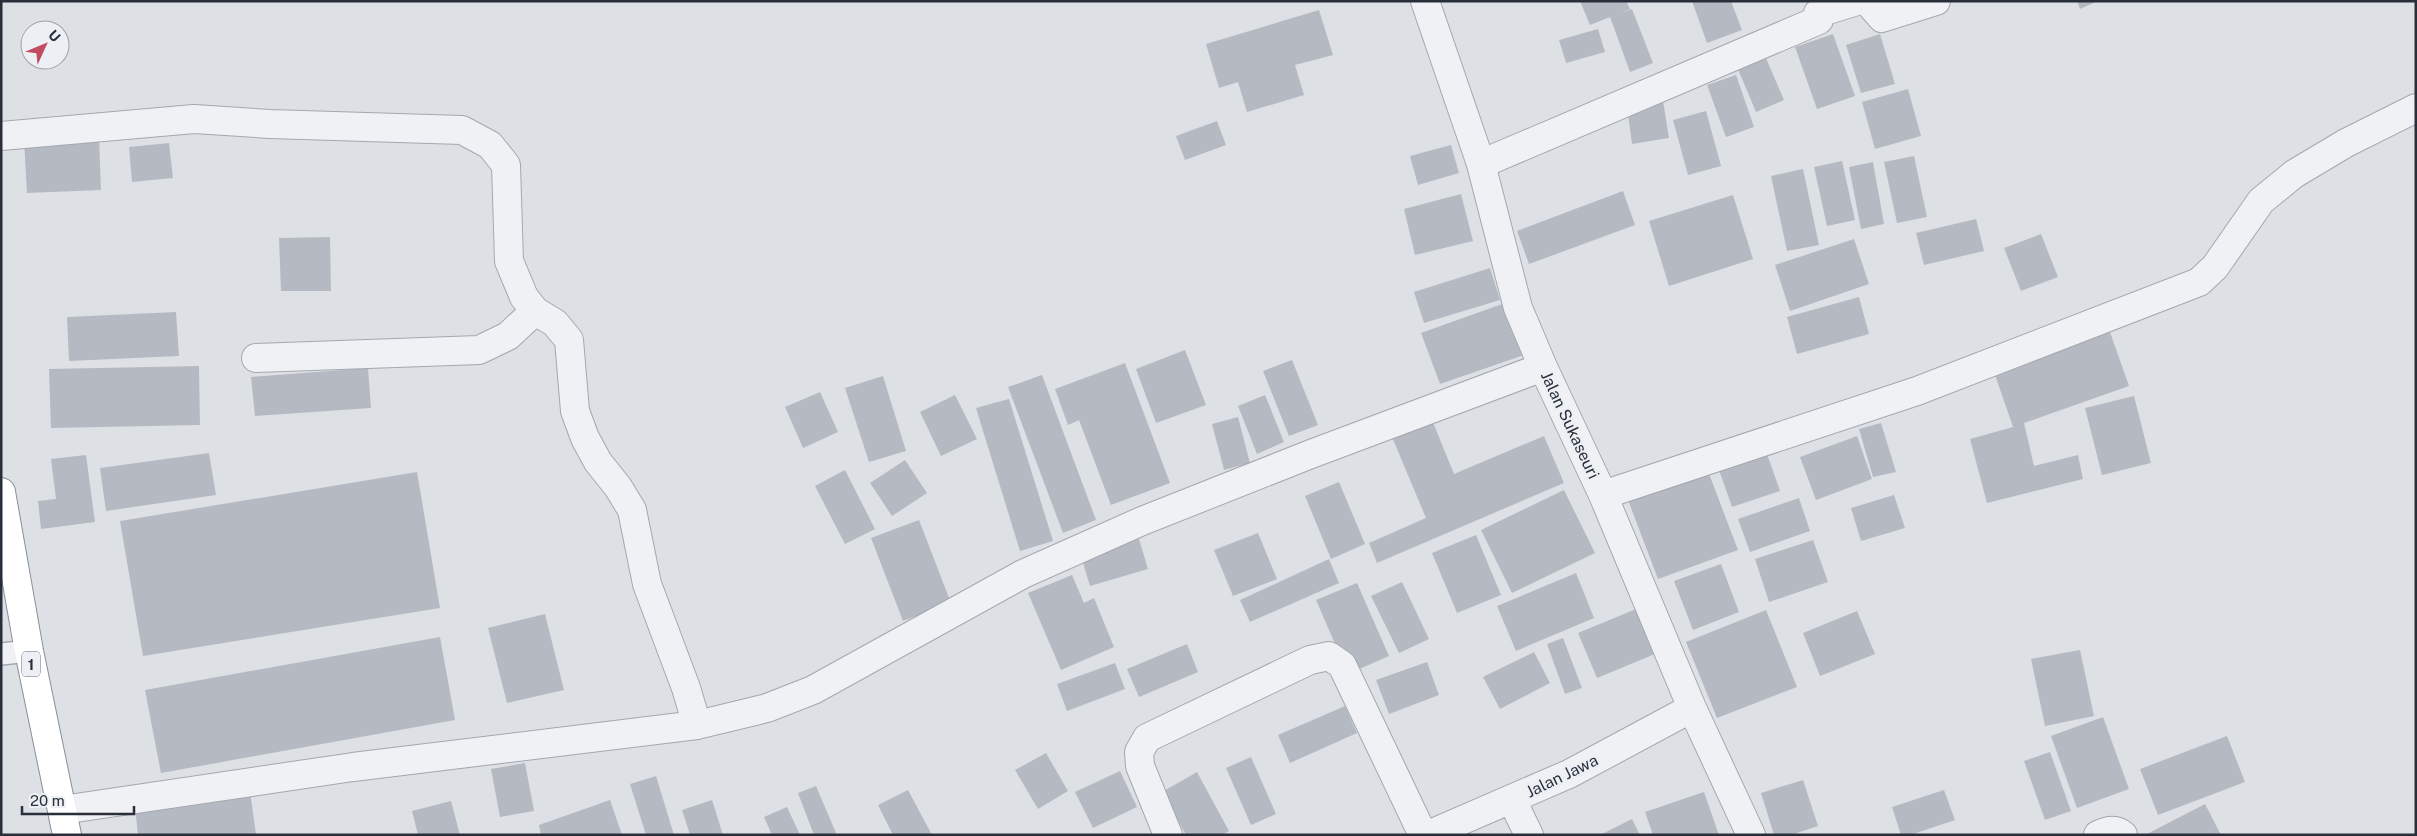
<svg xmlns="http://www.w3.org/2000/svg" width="2417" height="836" viewBox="0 0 2417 836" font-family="'Public Sans',sans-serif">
	<rect width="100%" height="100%" fill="#dde1e5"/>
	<path fill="#b5bac2" d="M1580 1H1626L1630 9 1621 13 1632 9 1653 63 1630 72 1610 17 1590 25Z
		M1692 1H1731L1742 30 1707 43Z
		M2077 1H2098L2080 9Z
		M1319 10 1333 55 1295 65 1304 95 1247 112 1238 82 1219 88 1206 44Z
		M1598 29 1605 52 1566 63 1559 40Z
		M1833 34 1855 96 1817 109 1795 47Z
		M1880 34 1895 84 1861 93 1846 45Z
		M1765 56 1784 100 1756 112 1737 67Z
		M1736 75 1754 127 1726 137 1707 85Z
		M1908 89 1921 136 1875 149 1862 102Z
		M1663 101 1669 138 1632 144 1627 107Z
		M1706 111 1721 166 1688 175 1673 120Z
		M1217 121 1226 145 1185 160 1176 136Z
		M99 138 101 190 27 193 24 140Z
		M169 143 173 178 132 182 129 147Z
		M1451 145 1459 173 1418 185 1410 156Z
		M1914 156 1927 217 1897 223 1884 162Z
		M1842 161 1855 220 1827 226 1814 167Z
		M1873 162 1884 224 1861 229 1849 167Z
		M1803 169 1819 245 1787 251 1771 176Z
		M1623 191 1635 225 1529 264 1517 231Z
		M1461 194 1473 241 1415 255 1404 209Z
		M1733 195 1753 259 1669 286 1649 221Z
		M1976 219 1984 251 1924 265 1916 233Z
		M2041 234 2058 277 2021 291 2004 248Z
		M330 237 331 291H281L279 238Z
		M1854 239 1869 284 1790 311 1775 265Z
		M1490 268 1500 300 1424 323 1414 292Z
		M1859 297 1869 334 1797 354 1787 317Z
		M1505 303 1524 355 1440 384 1421 333Z
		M176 312 179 356 69 361 67 317Z
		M2110 332 2129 386 2024 423 2034 466 2078 455 2083 479 1987 503 1970 439 2013 427 1994 372Z
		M1185 350 1206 405 1156 423 1136 369Z
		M1292 360 1318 425 1289 436 1263 371Z
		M1125 363 1170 483 1111 505 1079 420 1068 425 1055 389Z
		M199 366 200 425 51 428 49 369Z
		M368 368 371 408 255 416 251 377Z
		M1042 375 1096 520 1063 533 1008 387Z
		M883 376 906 451 869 462 845 388Z
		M820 392 838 432 803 448 785 407Z
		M955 395 977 439 941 456 920 412Z
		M1265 395 1284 442 1257 454 1238 406Z
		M2134 396 2151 463 2102 475 2085 408Z
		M1009 399 1053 541 1020 551 976 408Z
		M1238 417 1250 463 1224 470 1212 424Z
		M1432 420 1454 474 1544 436 1564 483 1377 563 1369 543 1426 518 1392 437Z
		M1881 423 1896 472 1873 477 1859 429Z
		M1857 436 1872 479 1816 500 1800 457Z
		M1766 451 1780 491 1732 507 1718 467Z
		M209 453 216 495 106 511 100 468Z
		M86 455 95 522 41 529 38 501 56 499 51 459Z
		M905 460 927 493 892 516 870 483Z
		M845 470 875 529 845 544 815 486Z
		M1708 471 1738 550 1658 579 1628 500Z
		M417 472 440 608 143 656 120 521Z
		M1339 482 1365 544 1331 559 1305 496Z
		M1564 490 1595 553 1512 593 1481 530Z
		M1894 495 1905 528 1861 541 1851 508Z
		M1799 498 1810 531 1750 552 1738 519Z
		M919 520 951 603 903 621 871 538Z
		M1258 533 1277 579 1233 596 1214 550Z
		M1476 535 1501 595 1457 613 1432 553Z
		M1139 539 1148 569 1090 586 1081 556Z
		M1813 540 1828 582 1769 602 1755 559Z
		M1329 559 1339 583 1250 622 1240 600Z
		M1721 564 1739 612 1693 630 1674 581Z
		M1576 573 1594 618 1516 651 1497 606Z
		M1072 575 1084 603 1094 598 1114 647 1061 670 1028 593Z
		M1402 582 1429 639 1399 653 1371 596Z
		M1357 583 1389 656 1348 674 1316 600Z
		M1636 609 1655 654 1597 678 1578 633Z
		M1766 610 1797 687 1717 718 1686 642Z
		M1857 611 1875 654 1820 676 1803 633Z
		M545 614 564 690 507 703 488 628Z
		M440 637 455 720 161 773 145 690Z
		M1563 638 1582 688 1565 694 1547 644Z
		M1187 644 1198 672 1139 697 1127 669Z
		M2080 650 2094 716 2045 726 2031 659Z
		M1534 652 1550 683 1500 709 1483 677Z
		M1427 662 1439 695 1389 714 1376 680Z
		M1115 663 1125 689 1067 711 1057 684Z
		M1345 706 1357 733 1290 763 1278 735Z
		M2103 717 2129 789 2077 808 2051 736Z
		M2227 736 2245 782 2158 815 2140 769Z
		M2050 752 2071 811 2045 820 2024 761Z
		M1046 753 1068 791 1038 809 1015 770Z
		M1251 757 1276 814 1251 825 1226 768Z
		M525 763 534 811 500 817 491 769Z
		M1120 771 1137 807 1093 828 1075 792Z
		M1197 772 1229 831 1222 835H1186L1162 792Z
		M656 776 674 835H646L630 784Z
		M1803 780 1818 826 1791 835H1774L1761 793Z
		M816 786 836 833 832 835H814L798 793Z
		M908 790 932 835H893L878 805Z
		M1944 790 1955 820 1910 835H1901L1892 807Z
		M250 791 256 835H138L135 807Z
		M1704 792 1719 835H1653L1645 812Z
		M610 800 622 835H541L539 825Z
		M712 800 723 835H690L682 810Z
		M451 801 460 835H418L412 811Z
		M2205 804 2221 835H2145Z
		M787 807 800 835H772L764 817Z
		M1632 819 1640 835H1600Z"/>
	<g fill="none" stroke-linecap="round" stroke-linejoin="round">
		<defs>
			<path id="lane" d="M1 654 29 651"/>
			<path id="street" d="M1425 1 1481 164 1518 308 1543 367 1603 495 1692 708 1751 835
				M1867 1 1882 18 1936 1
				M1 136 194 119 270 124 462 130 490 145 506 165 509 261 524 297 535 311 555 323 569 340 575 411 585 438 598 462 618 487 632 510 647 584 686 688 697 725
				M1481 164 1819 20 1818 13 1857 1
				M256 358 479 350 508 336 535 311
				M1603 495 1917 391 2199 282 2215 267 2261 201 2294 174 2346 143 2416 108
				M1512 800 1529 835
				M62 810 353 767 697 725 767 708 813 690 1023 574 1142 521 1311 454 1543 367
				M1168 835 1140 766 1139 752 1147 738 1310 660 1329 656 1342 665 1423 835
				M1428 835 1569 774 1692 708
				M2098 835C2106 831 2115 828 2123 835"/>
			<path id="highway" d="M1 492 29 651 67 835"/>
		</defs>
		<use href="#lane" stroke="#a3a8af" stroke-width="24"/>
		<use href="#street" stroke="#a3a8af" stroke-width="30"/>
		<use href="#highway" stroke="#868f9b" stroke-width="30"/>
		<use href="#lane" stroke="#eff1f4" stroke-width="21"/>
		<use href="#street" stroke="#eff1f4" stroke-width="28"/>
		<use href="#highway" stroke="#fff" stroke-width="28"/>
	</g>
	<g text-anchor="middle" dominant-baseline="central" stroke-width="5" stroke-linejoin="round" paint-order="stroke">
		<rect fill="#eceff3" stroke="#636972" stroke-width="1" x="22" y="651.5" width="18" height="25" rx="4"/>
		<g font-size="15" font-weight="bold" fill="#282f3b">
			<text x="31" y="664">1</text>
		</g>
		<g font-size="16" fill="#282f3b" stroke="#eceff3">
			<text transform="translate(1570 425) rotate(65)">Jalan Sukaseuri</text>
			<text transform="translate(1562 776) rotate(-26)">Jalan Jawa</text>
		</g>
	</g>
	<rect width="2417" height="836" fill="none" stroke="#282f3b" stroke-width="5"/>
	<g transform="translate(45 45) rotate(46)"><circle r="24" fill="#eceff3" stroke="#9ea2a9"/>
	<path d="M0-4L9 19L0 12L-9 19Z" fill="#c14c61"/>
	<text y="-8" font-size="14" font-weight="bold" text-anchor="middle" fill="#282f3b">U</text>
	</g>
	<path d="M22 806v8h112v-8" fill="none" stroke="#282f3b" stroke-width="2.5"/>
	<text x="30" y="806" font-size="15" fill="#282f3b" stroke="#eceff3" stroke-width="4" paint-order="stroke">20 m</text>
</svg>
